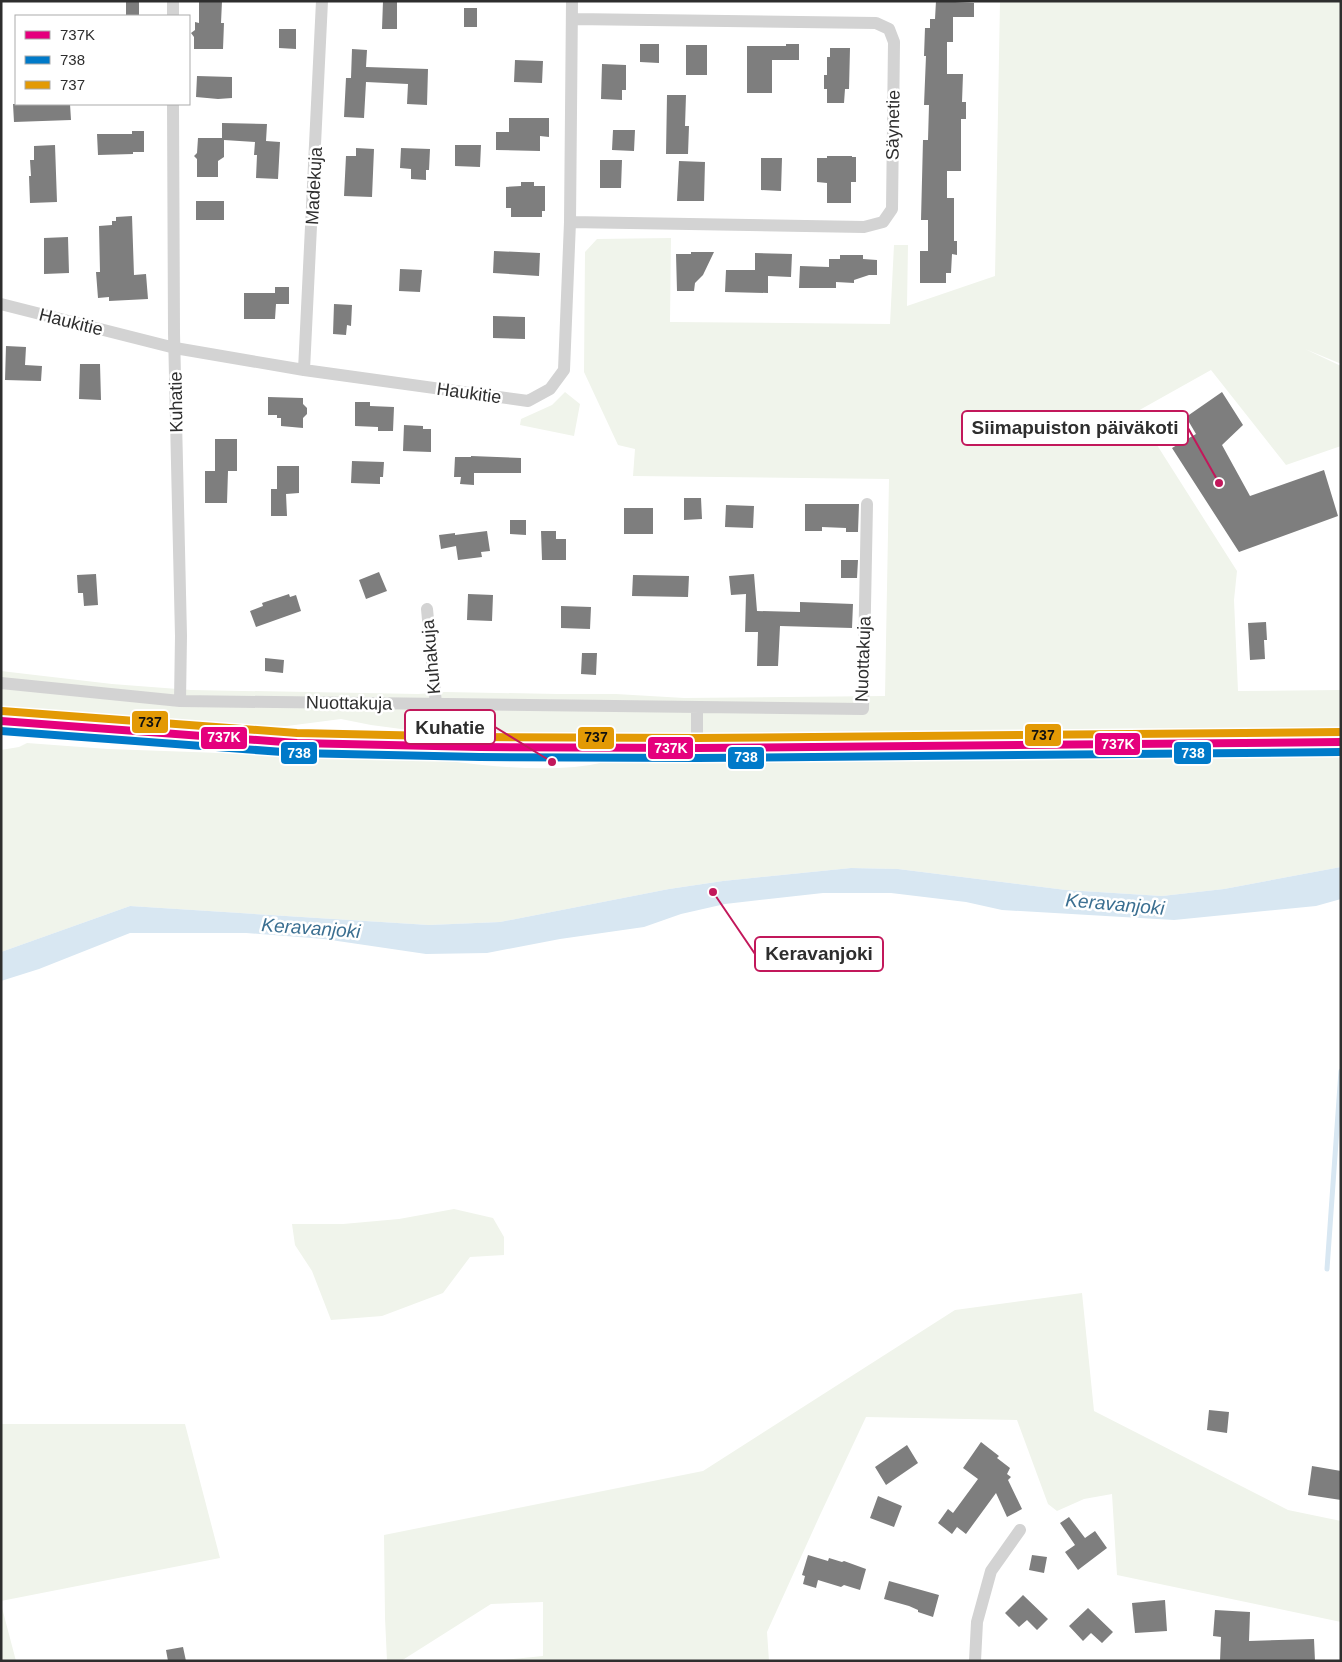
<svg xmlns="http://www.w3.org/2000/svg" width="1342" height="1662" viewBox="0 0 1342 1662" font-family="Helvetica,sans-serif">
	<rect width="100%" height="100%" fill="#fff"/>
	<path fill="#f0f4eb" d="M1000 1H1341V363H1339L1305 349 1341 366V446L1286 465 1211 370 1136 412 1237 571 1234 600 1238 691 1341 690V730L760 734 424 732 371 725 341 719 287 726 253 725 184 722 1 707V671L112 684 191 690 418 694 445 692 558 694H616L684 698 885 696 889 479 633 476 635 449 618 445 584 372 585 252 597 239 671 238 670 322 890 324 894 245H908L907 306 995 276Z
		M565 392 580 404 574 436 520 425 521 419 552 405Z
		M27 743 108 749 448 761C498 767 559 774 609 761L1341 755V867L1224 889 1162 896 1066 890 898 869 851 868 723 881 669 889 500 922 429 925 130 906 1 952V750L19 747Z
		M454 1209 493 1218 504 1237V1255L470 1257 443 1293 382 1316 331 1320 312 1271 295 1245 292 1224H343L399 1219Z
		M1082 1293 1094 1411 1288 1510 1341 1521V1622L1117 1575 1112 1494 1084 1499 1057 1511 1048 1504 1017 1420 866 1417 820 1515 767 1632 769 1661H493L543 1656V1602L491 1604 401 1661H387L385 1618 384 1535 703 1471 955 1310Z
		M1 1424H185L220 1558 1 1601Z
		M1 1604 16 1661H1Z"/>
	<path fill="#d8e7f2" d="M1341 867V899L1316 906 1174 920 1002 910 966 902 891 893H823L725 904 681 914 644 927 560 939 487 953 426 954 324 939 246 933H130L39 969 1 981V952L130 906 429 925 500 922 669 889 723 881 851 868 898 869 1066 890 1162 896 1224 889Z"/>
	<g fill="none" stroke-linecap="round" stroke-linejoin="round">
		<path stroke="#d8e7f2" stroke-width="5" d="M1327 1269 1341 1071"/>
	</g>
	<path fill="#7e7e7e" d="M126 1H139V16H126Z
		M199 1H222L221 23H224L223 49H194V37L191 33 195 30V22L199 23Z
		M383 1H397V29H382Z
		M936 1 974 3V17H953V42H947V74H963L962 102H966V119H961V171H947V198H954V241H957V255L952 254 951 273H946V283H920V251H928V220H921L923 140H928L929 105H924L926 56H924L925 28H930V19H935Z
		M464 8H477V27H464Z
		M279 29H296V49L279 48Z
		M640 44H659V63L640 62Z
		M786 44H799V60H772V93H747V46H786Z
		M686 45H707V75H686Z
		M830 48H850L849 89H845L844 103H827V89H824V75H827V57H830Z
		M352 49 367 50 366 67 428 69 427 105 407 104 408 84 366 82 364 118 344 117 346 78H351Z
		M515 60 543 61 542 83 514 82Z
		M602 64 626 65V90H622V100L601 99Z
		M197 76 232 77V98L218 99 196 97Z
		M667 95H686L685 126H689L688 154H666Z
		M13 104H70L71 120 14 122Z
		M509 118H549V137L540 136V151L496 150V132H509Z
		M222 123 267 124 266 141 280 142 278 179 256 178 257 155H254L255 142 224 140V157L218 161V177H197V159L194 156 197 153 198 138H222Z
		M613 130H635L634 151 612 150Z
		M132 131H144V152H133V154L98 155 97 134H132Z
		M55 145 57 202 30 203 29 176H31L30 160H34V146Z
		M455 145H481L480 167 455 166Z
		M356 148 374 149 372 197 344 196 346 156H356Z
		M401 148 430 149 429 170H426V180L411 179V169L400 168Z
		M827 156H852V157H856V182H851V203H827V183L817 182V158H827Z
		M761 158H782L781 191 761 190Z
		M600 160H622L621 188H600Z
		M679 161 705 162 704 201H677Z
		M521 182H534V186H545V211H542V217H511V208H506V187L521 186Z
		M196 201H224V220H196Z
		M132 216 134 275 146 274 148 299 109 301V297L98 298 96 272H100L99 226 112 225V221H116V217Z
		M68 237 69 273 44 274V238Z
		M494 251 540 253 539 276 493 273Z
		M691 252H714L703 275 695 283 694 291H677L676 254H691Z
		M755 253 792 254 791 277 768 276V293L725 292 726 270H755Z
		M840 255H863V259L877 260V275H869L854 280V283L836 282V288H799L800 266 829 267V259H840Z
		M400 269 422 270 420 292 399 291Z
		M275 287H289V304H276L275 319H244V293H275Z
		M334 304 352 305 351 326 347 325 346 335 333 334Z
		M493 316 525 317V339L493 338Z
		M6 346 26 347 25 365 42 366 41 381 5 380Z
		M80 364H100L101 400 79 399Z
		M1222 392 1243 425 1222 445 1250 496 1324 470 1338 516 1239 552 1172 448 1196 434 1186 417Z
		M268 397 303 398V404L307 408V414L303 418V428L281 426V418H277V415H268Z
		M355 402H370V406L394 407 393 431H378V427L355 426Z
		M404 425 423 426V429H431V452L403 451Z
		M215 439H237V471H228L227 503H205V471H215Z
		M471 456 521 458V473H474V485L460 484 461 477H454L455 457H471Z
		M352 461 384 462 383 477H380V484L351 483Z
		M277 466H299V493L286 494 287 516H271V489H277Z
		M684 498H701L702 519 684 520Z
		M805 504H859L858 532H846V528L822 527V531H805Z
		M726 505 754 506 753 528 725 527Z
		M624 508H653V534H624Z
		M510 520H526V535L510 534Z
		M487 531 490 551 481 552 482 557 458 560 456 546 441 549 439 535 455 533V535Z
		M541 531H556V539H566V560H542Z
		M841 560H858L857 578H841Z
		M379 572 387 591 366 599 359 580Z
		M96 574 98 605 84 606 83 593H78L77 575Z
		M754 574 757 611 800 612V602L853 604 852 628 780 626 778 666H757L758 632H745L746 594 731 595 729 576Z
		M633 575 689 576 688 597 632 596Z
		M289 594 290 597 296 595 301 611 256 627 250 611 263 606 262 603Z
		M468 594 493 595 492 621 467 620Z
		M561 606 591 607 590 629 561 628Z
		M1266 622 1267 640H1264L1265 659 1250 660 1248 623Z
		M582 653H597L596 675 581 674Z
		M265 658 284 660 283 673 265 671Z
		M1209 1410 1229 1412 1227 1433 1207 1430Z
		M981 1442 999 1456 997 1458 1010 1468 1007 1474 1011 1477 1008 1480 1022 1509 1007 1517 996 1493 966 1534 957 1527 952 1534 938 1523 948 1509 953 1513 978 1479 963 1468Z
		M907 1445 918 1463 886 1485 875 1467Z
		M1312 1466 1341 1471V1500L1308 1495Z
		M878 1496 902 1506 894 1527 870 1518Z
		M1069 1517 1085 1538 1095 1531 1107 1548 1078 1570 1065 1552 1075 1545 1060 1523Z
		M808 1555 828 1561 829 1558 842 1562 844 1561 866 1569 860 1590 844 1585 841 1587 818 1580 816 1588 803 1584 805 1576 802 1575Z
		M1032 1555 1047 1557 1044 1573 1029 1570Z
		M889 1581 939 1595 933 1617 918 1612V1610L909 1606 884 1599Z
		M1023 1595 1048 1619 1037 1630 1027 1620 1019 1627 1005 1613Z
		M1165 1600 1167 1631 1135 1633 1132 1603Z
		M1088 1608 1113 1632 1102 1643 1091 1633 1083 1641 1069 1626Z
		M1215 1610 1250 1612 1249 1641 1314 1639 1315 1661H1220L1221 1637 1213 1636Z
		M183 1647 186 1661H168L166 1650Z"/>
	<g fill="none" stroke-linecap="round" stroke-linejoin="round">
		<path stroke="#d3d3d3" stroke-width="12" d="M173 1V16
			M173 104 174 333 181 636 180 701
			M570 222 864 227 883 222 892 209 894 42 889 29 876 23 573 19
			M1 304 175 348 304 370 528 401 550 389 564 370 570 222 572 1
			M304 370 322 1
			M427 609 436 704
			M1 683 180 701 863 709 867 504
			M697 748V707
			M975 1661 977 1622 991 1571 1020 1530"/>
		<path stroke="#ccc" stroke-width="19" d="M1 721 297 743 480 747 697 748 1341 742"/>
		<defs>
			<path id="bus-1" d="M1 721 297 743 480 747 697 748 1341 742"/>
			<path id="bus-2" d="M1 731 296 753 480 757 697 758 1341 752"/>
			<path id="bus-3" d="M2 711 297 733 480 737 697 738 1341 732"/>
		</defs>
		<use href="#bus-1" stroke="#fff" stroke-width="11"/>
		<use href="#bus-2" stroke="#fff" stroke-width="11"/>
		<use href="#bus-3" stroke="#fff" stroke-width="11"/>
		<use href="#bus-1" stroke="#e5007d" stroke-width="8"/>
		<use href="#bus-2" stroke="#007ac9" stroke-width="8"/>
		<use href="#bus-3" stroke="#e39a05" stroke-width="8"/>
	</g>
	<g text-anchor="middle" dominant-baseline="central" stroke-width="5" stroke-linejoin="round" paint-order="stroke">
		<g font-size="18" fill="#2e2e2e" stroke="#fff">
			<text transform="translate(893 125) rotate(-89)">Säynetie</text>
			<text transform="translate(314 186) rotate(-87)">Madekuja</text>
			<text transform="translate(71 322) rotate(14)">Haukitie</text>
			<text transform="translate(469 393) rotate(8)">Haukitie</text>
			<text transform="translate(176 402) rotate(-91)">Kuhatie</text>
			<text transform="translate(431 657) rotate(-95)">Kuhakuja</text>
			<text transform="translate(863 659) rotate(-88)">Nuottakuja</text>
			<text transform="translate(349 703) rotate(1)">Nuottakuja</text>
		</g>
		<g font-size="19" font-style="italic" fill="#3b6f91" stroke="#fff">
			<text transform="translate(1115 904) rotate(5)">Keravanjoki</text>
			<text transform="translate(311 928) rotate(4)">Keravanjoki</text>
		</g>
	</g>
	<path fill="none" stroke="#c2185b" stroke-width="2" d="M1219 483L1188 428M552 762L495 727M713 892L755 954"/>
	<g fill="#c2185b" stroke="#fff" stroke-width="2">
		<circle cx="1219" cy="483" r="5"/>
		<circle cx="552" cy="762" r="5"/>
		<circle cx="713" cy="892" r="5"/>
	</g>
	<g fill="#fff" stroke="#c2185b" stroke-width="2">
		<rect x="962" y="411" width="226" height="34" rx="5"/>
		<rect x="405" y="710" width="90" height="34" rx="5"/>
		<rect x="755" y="937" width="128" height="34" rx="5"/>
	</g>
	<g font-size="19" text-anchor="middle" font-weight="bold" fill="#2e2e2e">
		<text x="1075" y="434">Siimapuiston päiväkoti</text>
		<text x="450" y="734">Kuhatie</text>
		<text x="819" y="960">Keravanjoki</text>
	</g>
	<g stroke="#fff" stroke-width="2">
		<rect x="131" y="710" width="38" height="24" rx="5" fill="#e39a05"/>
		<rect x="1024" y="723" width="38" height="24" rx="5" fill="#e39a05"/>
		<rect x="577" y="726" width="38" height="24" rx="5" fill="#e39a05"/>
		<rect x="200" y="726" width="48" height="24" rx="5" fill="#e5007d"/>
		<rect x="1094" y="732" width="47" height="24" rx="5" fill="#e5007d"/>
		<rect x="647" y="736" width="47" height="24" rx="5" fill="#e5007d"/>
		<rect x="280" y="741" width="38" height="24" rx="5" fill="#007ac9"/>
		<rect x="1173" y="741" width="39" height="24" rx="5" fill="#007ac9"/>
		<rect x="727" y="746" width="38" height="24" rx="5" fill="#007ac9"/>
	</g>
	<g font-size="14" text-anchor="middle" font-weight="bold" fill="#fff">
		<text x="224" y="742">737K</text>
		<text x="1118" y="749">737K</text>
		<text x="671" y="753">737K</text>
		<text x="299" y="758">738</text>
		<text x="1193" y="758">738</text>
		<text x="746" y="762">738</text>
	</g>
	<g font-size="14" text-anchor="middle" font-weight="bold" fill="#111">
		<text x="150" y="727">737</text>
		<text x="1043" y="740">737</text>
		<text x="596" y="742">737</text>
	</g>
	<rect width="1342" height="1662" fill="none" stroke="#2e2e2e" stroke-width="5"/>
	<rect x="15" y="15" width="175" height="90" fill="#ffffff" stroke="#ababab"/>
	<rect x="25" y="31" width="25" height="8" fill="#e5007d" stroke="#ababab"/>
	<text x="60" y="40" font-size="15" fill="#2e2e2e">737K</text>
	<rect x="25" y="56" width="25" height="8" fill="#007ac9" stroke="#ababab"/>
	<text x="60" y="65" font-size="15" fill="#2e2e2e">738</text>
	<rect x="25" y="81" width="25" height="8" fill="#e39a05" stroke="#ababab"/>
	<text x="60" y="90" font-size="15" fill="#2e2e2e">737</text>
</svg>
